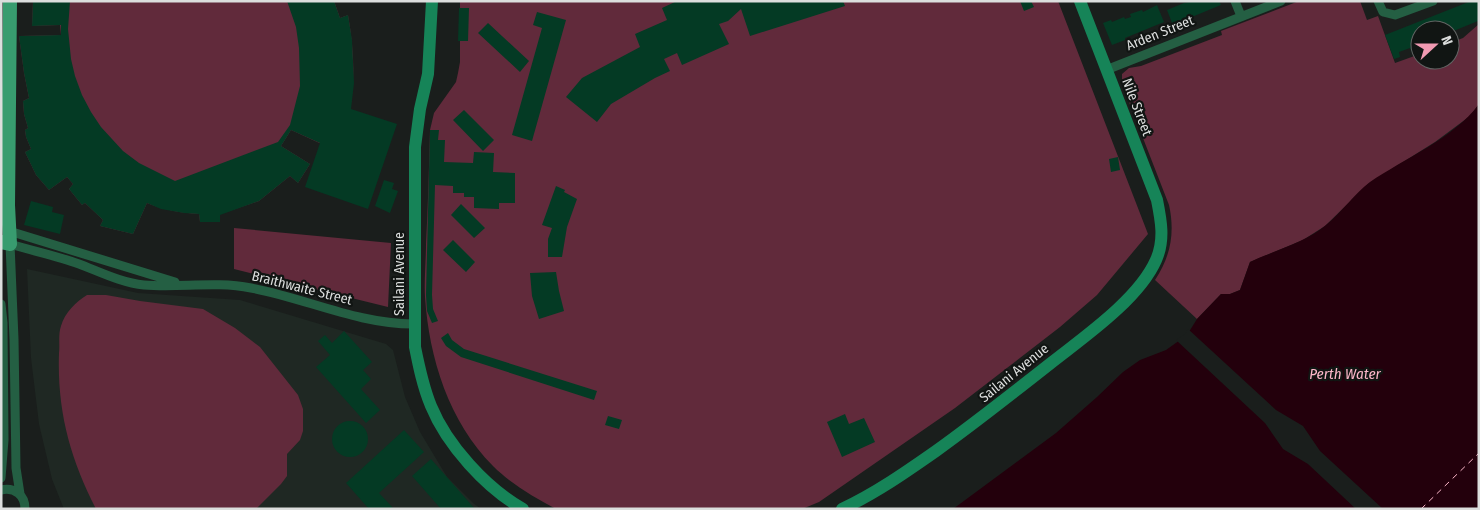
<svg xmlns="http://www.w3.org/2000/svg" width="1480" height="510" viewBox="0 0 1480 510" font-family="'Fira Sans Condensed',sans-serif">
	<rect width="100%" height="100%" fill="#1a1e1c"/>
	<path fill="#1f2823" d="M27 269 138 293 240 300 386 344 393 350 405 397 420 432 447 477 473 503 481 509H64L52 479 39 424 31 358Z"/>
	<path fill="#612a3b" d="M33 1H334L340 18 348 15C357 66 355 104 339 152L291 130 281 146 310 164 298 183 290 176 259 201 220 214V222H200L199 214C181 213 164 210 147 203L133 234 100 226 103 220 85 203 82 205 69 189 73 184 67 177 49 190 36 175 25 152 31 149 26 137 25 130 28 128 24 114 23 101 29 98 24 73 19 36 61 35 60 25 32 26Z
		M460 1H1058L1148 234 1097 295 1060 327 955 408 819 502 802 509H556C534 497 511 484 493 466 449 422 429 358 425 297 424 280 426 261 426 244 428 206 429 168 430 130L434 113 456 82 458 73 460 62Z
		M1299 1H1360L1367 20 1378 16 1395 63 1420 54V60H1450V43L1463 38 1479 24V104L1470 116 1435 142 1368 184 1325 226 1303 240 1250 262 1240 290 1230 294H1221L1197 319 1155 280C1171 256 1175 232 1169 205L1122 84V74L1129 68 1141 66 1222 35 1221 31Z
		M234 228 391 243 388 307 234 269Z
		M87 295H106L140 301 203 309 235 328 260 347 298 395 303 409V431L300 440 287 454V476L281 484 256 509H96C70 458 57 411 59 353 60 345 58 334 61 326 65 312 76 302 87 295Z"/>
	<path fill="#23000c" d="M1479 104V509H953L1056 433 1097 397 1123 372 1140 360 1166 350 1187 335 1197 319 1221 294H1230L1240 290 1250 262C1275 250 1305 243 1326 225 1342 212 1354 194 1370 182 1405 158 1453 139 1479 104Z"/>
	<path fill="#1a1e1c" d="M1188 329 1276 410 1303 426 1320 451 1383 509H1356L1308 464 1283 449 1265 423 1176 340 1185 334Z"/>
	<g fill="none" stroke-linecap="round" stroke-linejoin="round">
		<path stroke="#fcb7c9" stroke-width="1" stroke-dasharray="6 5" stroke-linecap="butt" d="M1421 509 1479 453"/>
	</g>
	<path fill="#043a24" d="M33 1H70L68 29 71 59 75 76 82 95 91 112 101 127 123 151 139 163 175 181 278 142 290 125 300 86 299 48 296 27 287 1H334L340 18 348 15 352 40 354 83 351 109 397 124 368 209 305 187 320 143 291 130 281 146 310 164 298 183 290 176 259 201 220 215V222H200L199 214 184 213 161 209 147 203 133 234 100 226 103 220 85 203 82 205 69 189 73 184 67 177 49 190 36 175 25 152 31 149 26 137 25 130 28 128 24 114 23 101 29 98 24 73 19 36 61 35V25L32 26Z
		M677 1H843L845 6 750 36 741 9 728 21 719 24 729 44 682 65 677 53 664 59 670 71 655 78 611 104 597 122 566 97 582 78 640 47 635 34 667 20 662 8Z
		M1020 1H1031L1034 7 1024 11Z
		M1195 1H1219L1221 5 1182 21 1183 24 1174 28 1167 10 1184 3Z
		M1471 1H1479L1478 21 1451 32 1453 36 1450 38V30H1420V49L1412 52 1410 48 1399 52 1400 57 1394 59 1385 35Z
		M1157 5 1164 22 1125 38V40L1112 45 1103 23 1111 20 1112 22 1124 17 1125 19 1131 17 1130 14 1142 10 1143 12Z
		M459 8H469L468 41H458Z
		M537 12 566 20 532 141 512 135 542 28 533 25Z
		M488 23 529 61 520 72 478 33Z
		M464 110 494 140 483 151 453 120Z
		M430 130H439L438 140H445L444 162 473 163 474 152 494 153 493 172 515 173V203H499V209L474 208V197H464V193H453V186L435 185 432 295 433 309 438 321 432 323 427 311 426 295Z
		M1118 157 1120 170 1111 172 1109 159Z
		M384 180 394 183 392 189 398 191 390 213 375 206Z
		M556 186 565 190 564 192 577 199 567 227 562 257H548V239L552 228 542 225Z
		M31 201 53 207 52 212 64 215 60 234 24 225Z
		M461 204 485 228 474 238 451 215Z
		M453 240 475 262 466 272 443 250Z
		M556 272 559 291 564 311 539 319 532 296 530 273Z
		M344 331 372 362 363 370 371 379 361 389 380 410 366 423 316 367 330 355 318 341 325 335 332 343Z
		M448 333 452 340 464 349 597 391 594 400 461 357 446 346 441 338Z
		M845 414 849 424 864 418 875 442 842 457 827 422Z
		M608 416 622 420 619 429 605 425Z
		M332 439a18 18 0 1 1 36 0a18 18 0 1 1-36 0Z
		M404 430 424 452 379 493 394 509H369L346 483Z
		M431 459 475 509H441L412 476Z"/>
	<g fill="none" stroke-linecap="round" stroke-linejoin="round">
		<path stroke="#245f43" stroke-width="9" d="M1235 1 1241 16
			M1378 1 1383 12 1395 15 1433 1
			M1106 70 1281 1
			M9 231 175 282
			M1 304 3 323 4 440 1 478
			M1 490C15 487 25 495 25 509
			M20 494 16 468 14 339 10 244C33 251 57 256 79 264 100 272 122 283 144 285 180 288 215 281 251 288 305 298 358 324 413 324"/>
		<path stroke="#168458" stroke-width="12" d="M432 1 428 74 420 109 415 147V347C419 367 423 387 431 406 447 445 486 488 523 509
			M842 509C876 493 906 472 936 451 975 423 1013 393 1051 363 1084 337 1139 299 1156 260 1165 240 1161 220 1157 200L1080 1"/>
		<path stroke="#389c6f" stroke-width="14" d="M1 242 10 244 8 205 10 1"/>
	</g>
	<g text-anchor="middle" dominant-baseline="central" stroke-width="4.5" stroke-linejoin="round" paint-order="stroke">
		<g font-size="14" fill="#dcdedd" stroke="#111513">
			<text transform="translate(1160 33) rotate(-22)">Arden Street</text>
			<text transform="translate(1137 107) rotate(69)">Nile Street</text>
			<text transform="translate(399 274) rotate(-90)">Sailani Avenue</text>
			<text transform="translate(302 288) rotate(14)">Braithwaite Street</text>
			<text transform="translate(1014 373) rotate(-39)">Sailani Avenue</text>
		</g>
		<g font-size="15" font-style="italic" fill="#fcb7c9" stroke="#111513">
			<text x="1345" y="374">Perth Water</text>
		</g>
	</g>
	<rect width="1480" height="510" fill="none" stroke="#dcdedd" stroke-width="5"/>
	<g transform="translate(1435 45) rotate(69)"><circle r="24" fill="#111513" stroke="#626564"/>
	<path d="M0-4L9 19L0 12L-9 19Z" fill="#f19ab2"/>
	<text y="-8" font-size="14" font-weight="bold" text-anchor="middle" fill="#dcdedd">N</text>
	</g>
</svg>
